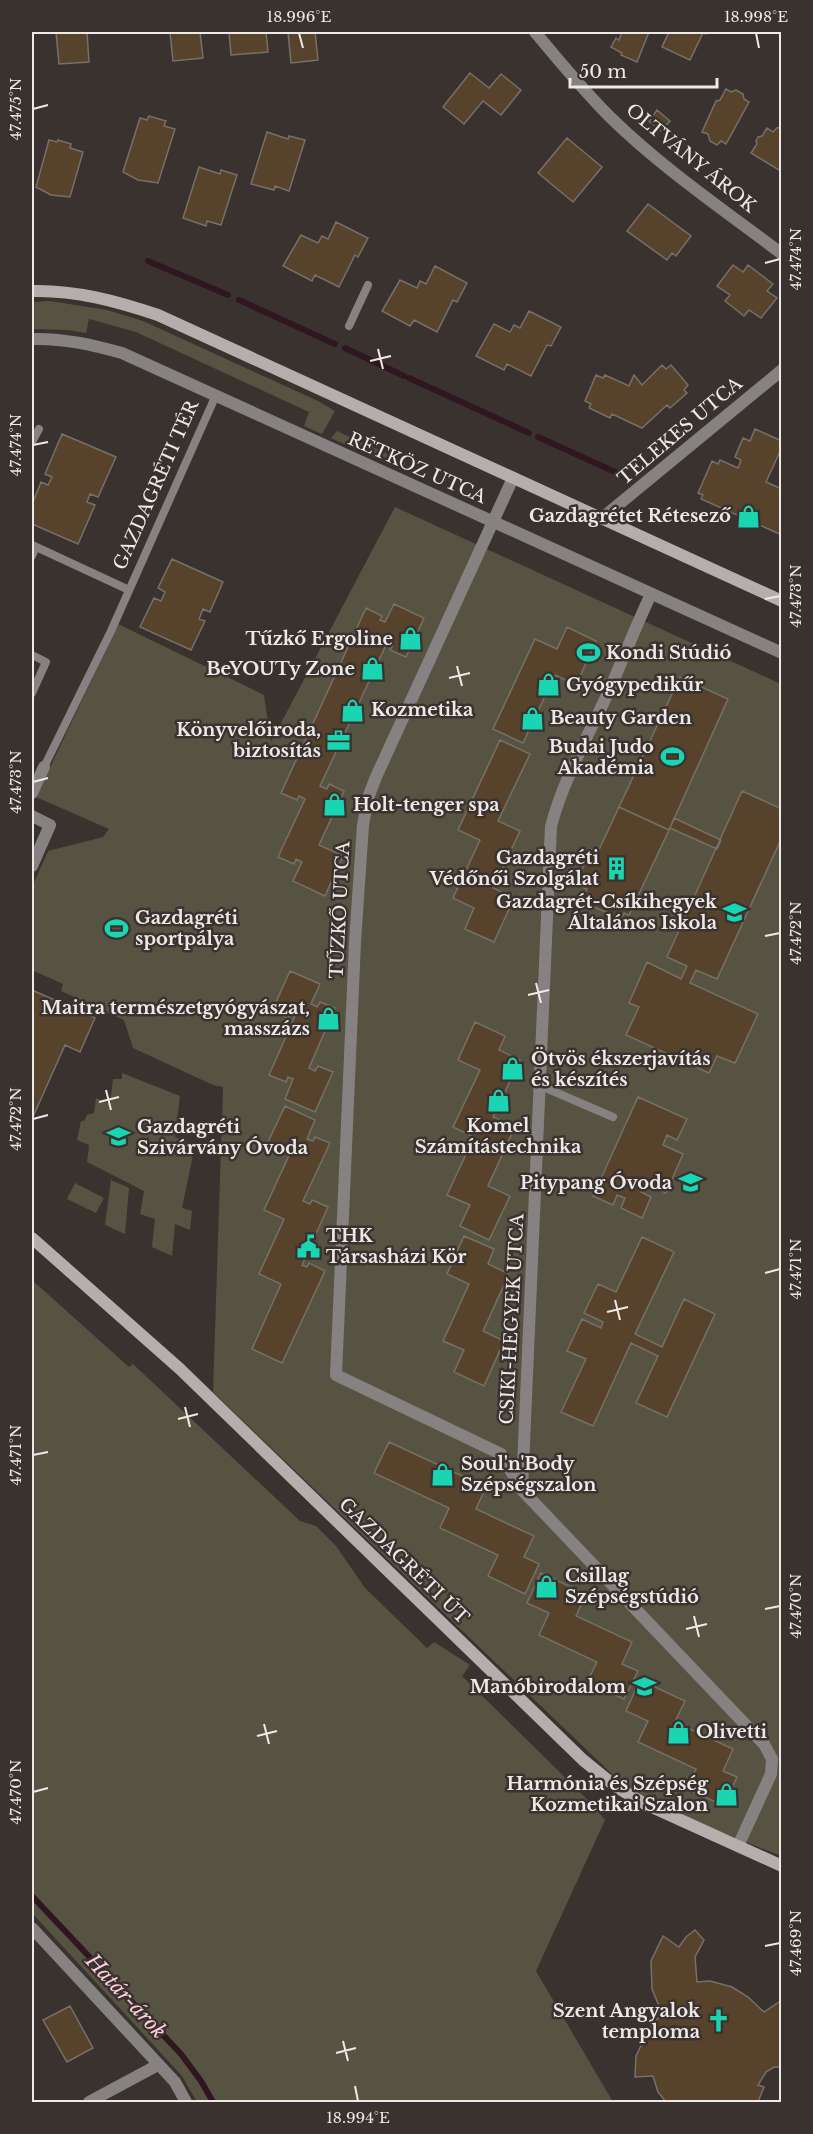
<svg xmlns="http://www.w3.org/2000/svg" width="813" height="2134" viewBox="0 0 813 2134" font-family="'Libre Baskerville',serif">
	<rect width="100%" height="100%" fill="#3a322f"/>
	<path fill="#575342" d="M50 301 107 310 143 321 318 401 335 411 322 434 304 426 309 412 136 332 89 319 86 333 67 330 32 329V302Z
		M337 431 405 462 406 472 331 438Z
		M395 507 781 684V1856L637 1798 213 1392 223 1087 213 1085 133 1048 124 1020 61 991 63 984 32 970V887L48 851 103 837 109 829 36 797 118 624 264 695 271 742Z
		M122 1073 180 1096 175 1137 195 1145 182 1208 192 1211 190 1230 175 1224 172 1256 152 1247 155 1219 140 1214 144 1191 87 1162 89 1145 77 1140 81 1121H84L87 1115 94 1113 96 1098 110 1104 113 1079H122Z
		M111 1180 129 1188 125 1234 105 1225Z
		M75 1183 104 1198 96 1213 67 1199Z
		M32 1280 129 1367 133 1364 300 1521 316 1526 336 1546 365 1588 427 1648 434 1642 470 1665 462 1676 584 1796 605 1820 536 1971 613 2102H197L182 2076 32 1913Z"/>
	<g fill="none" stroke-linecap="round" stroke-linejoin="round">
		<path stroke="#301621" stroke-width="6" d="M148 261 228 295
			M239 300 335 344
			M345 348 404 376
			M409 378 529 433
			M538 437 624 476
			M32 1896 181 2054 201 2081 213 2102"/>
	</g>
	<path fill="#57432b" stroke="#767069" stroke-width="1.5" d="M43 32H87L89 62 59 64 56 32 43 33Z
		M170 32H200L203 58 173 61Z
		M229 32H266L268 52 231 55Z
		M288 32H315L318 60 291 63Z
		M622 32H649L637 62 621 55 622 53 611 47 616 38 619 40Z
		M669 32H708L706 34 703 33 690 60 662 47Z
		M470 73 489 88 501 74 521 90 501 115 483 101 464 124 443 107Z
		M726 89 731 92 736 90 743 94 744 99 749 102 726 144 721 141 717 145 710 141 708 134 702 132 716 101 720 100Z
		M657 110 670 121 661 131 649 121Z
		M149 116 166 121 164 126 175 129 158 183 138 180 123 172 140 118 147 120Z
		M781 127H782V172L751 153 757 144 756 141 758 137 762 136 767 128 773 132 777 128Z
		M267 132 288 139 289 136 305 140 289 191 275 186 274 190 251 184Z
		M567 138 602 167 573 202 538 173Z
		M49 140 57 142 58 140 71 144 70 148 83 152 70 197 51 195 36 187Z
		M199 167 220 174 221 170 237 175 221 225 207 221 206 226 183 218Z
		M648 204 691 236 676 256 672 253 667 260 627 231Z
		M336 222 368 238 358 257 355 255 339 287 315 275 312 281 283 266 301 235 318 243 322 236 328 239Z
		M733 265 743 272 748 265 773 284 767 291 777 298 761 318 749 310 744 316 725 301 730 295 717 286Z
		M435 266 467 283 457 302 453 300 437 332 414 320 410 326 382 311 400 280 417 288 420 281 426 284Z
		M529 311 561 327 551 346 547 345 531 376 507 364 504 370 476 356 494 324 510 332 514 325 520 328Z
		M662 365 666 369 671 365 688 385 684 390 687 393 670 408 667 405 642 428 612 414 610 418 589 408 591 404 585 401 596 375 603 378 605 375 629 386 634 375 642 385Z
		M755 429 782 441V447L766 482 782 489V535L701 499 703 495 698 493 712 461 718 464 720 460 738 468 741 460 735 457 743 438 750 441Z
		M62 434 116 457 98 497 90 494 87 502 95 505 78 544 32 524V505L41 482 48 485 52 477 45 474Z
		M172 559 223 582 210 612 203 609 199 619 205 621 191 650 140 627 154 598 161 601 165 592 158 588Z
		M394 604 424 618 406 657 390 650 393 645 387 643 320 786 327 789 329 784 344 791 319 845 343 856 325 896 293 881 302 862 296 859 294 864 278 857 305 799 299 796 297 800 281 793 366 608 382 616 380 620 385 622Z
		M567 627 596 641 576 685 555 675 523 743 493 729 535 639 557 649Z
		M680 677 728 699 669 830 619 807Z
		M500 740 530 754 498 821 520 831 493 888 514 898 494 942 465 929 474 908 453 898 480 840 458 830Z
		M742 791 782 809V837L717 979 696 970 690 983 758 1014 735 1063 717 1056 709 1073 626 1035 639 1007 629 1003 647 962 681 979 687 966 667 957Z
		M619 807 669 830 629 915 624 913 621 919 581 901 587 889 575 884 592 849 598 852Z
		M674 818 721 840 717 849 670 828Z
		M290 971 320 984 311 1004 317 1007 320 1002 335 1008 309 1068 315 1071 318 1066 333 1072 315 1112 285 1099 293 1079 288 1077 286 1082 269 1075 295 1016 290 1014 288 1018 272 1011Z
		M32 990 95 1018 80 1052 65 1045 32 1119Z
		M475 1022 505 1036 499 1050 520 1060 493 1117 515 1127 488 1186 510 1196 489 1240 460 1226 470 1205 447 1195 474 1137 453 1127 480 1070 458 1060Z
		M638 1097 687 1119 677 1140 667 1135 663 1145 683 1154 666 1193 645 1184 641 1192 651 1197 642 1218 621 1208 625 1198 617 1195 613 1205 593 1196Z
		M285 1106 315 1120 307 1139 313 1141 315 1137 330 1143 303 1201 310 1204 312 1200 328 1207 302 1265 307 1267 309 1263 325 1271 282 1363 252 1349 281 1284 259 1274 284 1219 264 1210 291 1151 285 1148 283 1153 266 1146Z
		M464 1236 494 1249 488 1264 509 1274 483 1331 504 1341 484 1386 454 1372 464 1350 443 1341 469 1284 447 1274Z
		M642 1237 674 1252 635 1334 662 1347 684 1299 715 1314 667 1417 636 1403 658 1356 631 1343 593 1426 561 1412 586 1359 567 1351 582 1319 601 1328 603 1322 584 1313 598 1284 616 1292Z
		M389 1442 486 1487 476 1509 534 1536 524 1557 539 1564 525 1594 488 1576 498 1555 440 1528 449 1508 374 1473Z
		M541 1573 586 1594 576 1616 632 1642 622 1664 638 1671 624 1699 587 1682 597 1662 539 1635 549 1613 527 1603Z
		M640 1680 685 1701 675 1722 733 1749 723 1771 737 1777 724 1806 687 1789 696 1769 638 1742 648 1721 626 1711Z
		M695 1930 704 1940 695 1957 697 1982 710 1981 732 1987 748 1997 764 2012 782 2000V2067H774L766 2072 758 2085 764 2087 758 2102H666L658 2092 653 2076 635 2077 636 2056 649 2029 662 2013 652 1989 651 1961 663 1936 679 1947 686 1937Z
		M70 2006 93 2048 67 2062 43 2020Z"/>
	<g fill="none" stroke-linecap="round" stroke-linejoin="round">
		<path stroke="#868282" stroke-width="8" d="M349 326 368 285
			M32 442 39 429
			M32 545 129 590
			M32 556 36 547
			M32 655 46 662 32 693
			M44 767 111 631 216 395
			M541 1086 613 1117"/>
		<path stroke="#868282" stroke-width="12" d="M535 32C559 61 583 90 610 117 662 168 724 210 782 254
			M32 339C63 338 93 345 122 353L782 653
			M513 478 376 777 368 798 363 825 355 942 336 1375 501 1454 522 1490 764 1744 772 1759 771 1774 738 1846
			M601 519 782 370
			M32 793 44 767
			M32 816 50 825 32 866
			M522 1489 551 826C564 778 588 736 609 691 623 659 636 626 651 594
			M32 1928 175 2082 186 2102
			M89 2102 158 2065"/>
		<path stroke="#b5aead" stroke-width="12" d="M32 291C76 290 116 301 158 315L782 601
			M32 1238 180 1369 583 1760 615 1786 643 1803 782 1866"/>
	</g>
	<path fill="none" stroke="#eee9e7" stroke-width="2" d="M299 33 303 48M756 33 759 48M33 109 48 105M765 263 780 259M378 349 383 369M370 361 391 356M33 445 48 442M765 599 780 596M457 666 462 686M449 678 470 673M33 782 48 778M765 936 780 933M536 983 541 1003M528 995 549 990M106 1090 111 1110M99 1102 119 1097M33 1119 48 1115M765 1273 780 1269M615 1300 620 1320M607 1312 628 1307M185 1407 190 1427M178 1419 198 1414M33 1455 48 1452M765 1609 780 1606M694 1616 699 1637M686 1629 707 1624M264 1724 269 1744M257 1736 277 1731M33 1792 48 1788M765 1946 780 1943M343 2041 348 2061M336 2053 356 2048M355 2086 358 2101"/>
	<defs>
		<symbol id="shop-bare" viewBox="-9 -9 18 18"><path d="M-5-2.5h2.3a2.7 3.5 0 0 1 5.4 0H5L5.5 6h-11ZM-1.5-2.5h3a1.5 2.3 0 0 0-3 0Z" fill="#1ad5b2" stroke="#3a322f" stroke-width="2.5" paint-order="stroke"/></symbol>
		<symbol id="stadium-bare" viewBox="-9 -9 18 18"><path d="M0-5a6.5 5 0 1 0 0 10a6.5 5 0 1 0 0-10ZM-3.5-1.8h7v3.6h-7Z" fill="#1ad5b2" stroke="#3a322f" stroke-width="2.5" paint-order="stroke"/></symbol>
		<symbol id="office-bare" viewBox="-9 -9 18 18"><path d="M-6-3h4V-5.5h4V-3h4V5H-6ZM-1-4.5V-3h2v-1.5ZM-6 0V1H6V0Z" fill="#1ad5b2" stroke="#3a322f" stroke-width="2.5" paint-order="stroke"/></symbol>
		<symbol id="building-bare" viewBox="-9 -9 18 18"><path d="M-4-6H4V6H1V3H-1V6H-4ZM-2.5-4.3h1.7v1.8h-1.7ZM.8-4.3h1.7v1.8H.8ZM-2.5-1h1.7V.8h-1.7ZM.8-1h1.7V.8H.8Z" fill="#1ad5b2" stroke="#3a322f" stroke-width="2.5" paint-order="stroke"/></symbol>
		<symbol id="school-bare" viewBox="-9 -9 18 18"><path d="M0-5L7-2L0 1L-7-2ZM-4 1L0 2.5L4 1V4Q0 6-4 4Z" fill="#1ad5b2" stroke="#3a322f" stroke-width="2.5" paint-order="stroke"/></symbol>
		<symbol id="civic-bare" viewBox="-9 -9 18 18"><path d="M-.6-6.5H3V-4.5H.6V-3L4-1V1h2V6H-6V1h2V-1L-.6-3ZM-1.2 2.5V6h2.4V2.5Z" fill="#1ad5b2" stroke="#3a322f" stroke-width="2.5" paint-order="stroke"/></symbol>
		<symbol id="church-bare" viewBox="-9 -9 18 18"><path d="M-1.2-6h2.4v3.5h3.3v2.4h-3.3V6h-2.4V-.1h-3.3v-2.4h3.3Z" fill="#1ad5b2" stroke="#3a322f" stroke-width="2.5" paint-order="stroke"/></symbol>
	</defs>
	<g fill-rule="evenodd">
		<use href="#shop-bare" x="732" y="500" width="33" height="33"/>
		<use href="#shop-bare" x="394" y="622" width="33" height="33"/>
		<use href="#stadium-bare" x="572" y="636" width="33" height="33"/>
		<use href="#shop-bare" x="356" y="652" width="33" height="33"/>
		<use href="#shop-bare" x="532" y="668" width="33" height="33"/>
		<use href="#shop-bare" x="336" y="694" width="33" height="33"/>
		<use href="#shop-bare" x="516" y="702" width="33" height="33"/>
		<use href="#office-bare" x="322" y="724" width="33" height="33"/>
		<use href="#stadium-bare" x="656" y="740" width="33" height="33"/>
		<use href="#shop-bare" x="318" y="788" width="33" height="33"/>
		<use href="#building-bare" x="600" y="852" width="33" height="33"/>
		<use href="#school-bare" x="718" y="896" width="33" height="33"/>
		<use href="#stadium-bare" x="100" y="912" width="33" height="33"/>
		<use href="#shop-bare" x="312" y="1002" width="33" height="33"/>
		<use href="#shop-bare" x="496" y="1052" width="33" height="33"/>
		<use href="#shop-bare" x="482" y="1084" width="33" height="33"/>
		<use href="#school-bare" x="102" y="1120" width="33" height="33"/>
		<use href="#school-bare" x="674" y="1166" width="33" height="33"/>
		<use href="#civic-bare" x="292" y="1230" width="33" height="33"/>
		<use href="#shop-bare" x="426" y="1458" width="33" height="33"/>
		<use href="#shop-bare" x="530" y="1570" width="33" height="33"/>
		<use href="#school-bare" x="628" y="1670" width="33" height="33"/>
		<use href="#shop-bare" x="662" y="1716" width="33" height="33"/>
		<use href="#shop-bare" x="710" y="1778" width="33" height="33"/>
		<use href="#church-bare" x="702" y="2004" width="33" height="33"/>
	</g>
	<g text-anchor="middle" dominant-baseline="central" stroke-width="5" stroke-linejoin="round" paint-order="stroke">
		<g font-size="18" fill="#eee9e7" stroke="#3a322f">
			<text transform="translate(691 158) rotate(39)">OLTVÁNY ÁROK</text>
			<text transform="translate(680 431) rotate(-40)">TELEKES UTCA</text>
			<text transform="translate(417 468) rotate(24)">RÉTKÖZ UTCA</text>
			<text transform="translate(156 485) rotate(-66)">GAZDAGRÉTI TÉR</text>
			<text transform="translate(340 910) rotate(-87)">TŰZKŐ UTCA</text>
			<text transform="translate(512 1319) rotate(-87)">CSIKI-HEGYEK UTCA</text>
			<text transform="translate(404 1561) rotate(44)">GAZDAGRÉTI ÚT</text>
		</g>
		<g font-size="18" font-weight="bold" fill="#eee9e7" stroke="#3a322f" text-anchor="end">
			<text x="731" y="516">Gazdagrétet Rétesező</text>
			<text x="393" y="639">Tűzkő Ergoline</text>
			<text x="606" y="653" text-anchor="start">Kondi Stúdió</text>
			<text x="355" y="669">BeYOUTy Zone</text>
			<text x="566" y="685" text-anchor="start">Gyógypedikűr</text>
			<text x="371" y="710" text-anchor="start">Kozmetika</text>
			<text x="550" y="718" text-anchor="start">Beauty Garden</text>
			<text x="321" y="730">Könyvelőiroda,<tspan x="321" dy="21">biztosítás</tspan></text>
			<text x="654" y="747">Budai Judo<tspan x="654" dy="21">Akadémia</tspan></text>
			<text x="353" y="805" text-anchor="start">Holt-tenger spa</text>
			<text x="599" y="858">Gazdagréti<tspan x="599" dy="21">Védőnői Szolgálat</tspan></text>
			<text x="717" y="902">Gazdagrét-Csíkihegyek<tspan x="717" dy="21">Általános Iskola</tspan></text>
			<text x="135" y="918" text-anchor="start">Gazdagréti<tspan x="135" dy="21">sportpálya</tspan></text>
			<text x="310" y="1008">Maitra természetgyógyászat,<tspan x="310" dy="21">masszázs</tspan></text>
			<text x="531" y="1059" text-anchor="start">Ötvös ékszerjavítás<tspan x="531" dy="21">és készítés</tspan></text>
			<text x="498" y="1126" text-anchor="middle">Komel<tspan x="498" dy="21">Számítástechnika</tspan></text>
			<text x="137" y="1127" text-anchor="start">Gazdagréti<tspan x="137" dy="21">Szivárvány Óvoda</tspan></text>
			<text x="672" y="1183">Pitypang Óvoda</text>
			<text x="326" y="1236" text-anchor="start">THK<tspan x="326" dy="21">Társasházi Kör</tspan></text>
			<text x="461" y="1464" text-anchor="start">Soul'n'Body<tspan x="461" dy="21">Szépségszalon</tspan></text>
			<text x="565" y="1576" text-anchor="start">Csillag<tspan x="565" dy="21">Szépségstúdió</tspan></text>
			<text x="626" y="1687">Manóbirodalom</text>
			<text x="696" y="1732" text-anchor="start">Olivetti</text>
			<text x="708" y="1784">Harmónia és Szépség<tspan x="708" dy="21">Kozmetikai Szalon</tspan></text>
			<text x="700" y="2011">Szent Angyalok<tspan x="700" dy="21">temploma</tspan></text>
		</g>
		<g font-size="20" font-style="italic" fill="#fecddf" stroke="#3a322f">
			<text transform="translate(126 1996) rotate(47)">Határ-árok</text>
		</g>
	</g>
	<rect width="813" height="2134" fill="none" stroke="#3a322f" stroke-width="66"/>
	<path d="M570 78v9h147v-9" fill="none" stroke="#eee9e7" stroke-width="3"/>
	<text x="579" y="78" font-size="18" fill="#eee9e7" stroke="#3a322f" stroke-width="4.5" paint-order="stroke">50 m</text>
	<rect x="33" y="33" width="747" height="2068" fill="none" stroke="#eee9e7" stroke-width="2"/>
	<g font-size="15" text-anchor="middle" fill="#eee9e7">
		<text x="299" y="22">18.996°E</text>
		<text x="756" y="22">18.998°E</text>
		<text transform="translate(16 109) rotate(-90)" y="5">47.475°N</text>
		<text transform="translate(796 259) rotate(-90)" y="5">47.474°N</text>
		<text transform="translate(16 445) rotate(-90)" y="5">47.474°N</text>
		<text transform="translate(796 596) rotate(-90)" y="5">47.473°N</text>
		<text transform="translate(16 782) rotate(-90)" y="5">47.473°N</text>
		<text transform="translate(796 933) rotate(-90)" y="5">47.472°N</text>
		<text transform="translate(16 1119) rotate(-90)" y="5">47.472°N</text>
		<text transform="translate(796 1269) rotate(-90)" y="5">47.471°N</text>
		<text transform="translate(16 1455) rotate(-90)" y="5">47.471°N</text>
		<text transform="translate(796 1606) rotate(-90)" y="5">47.470°N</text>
		<text transform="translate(16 1792) rotate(-90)" y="5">47.470°N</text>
		<text transform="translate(796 1943) rotate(-90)" y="5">47.469°N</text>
		<text x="358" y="2123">18.994°E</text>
	</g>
</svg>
